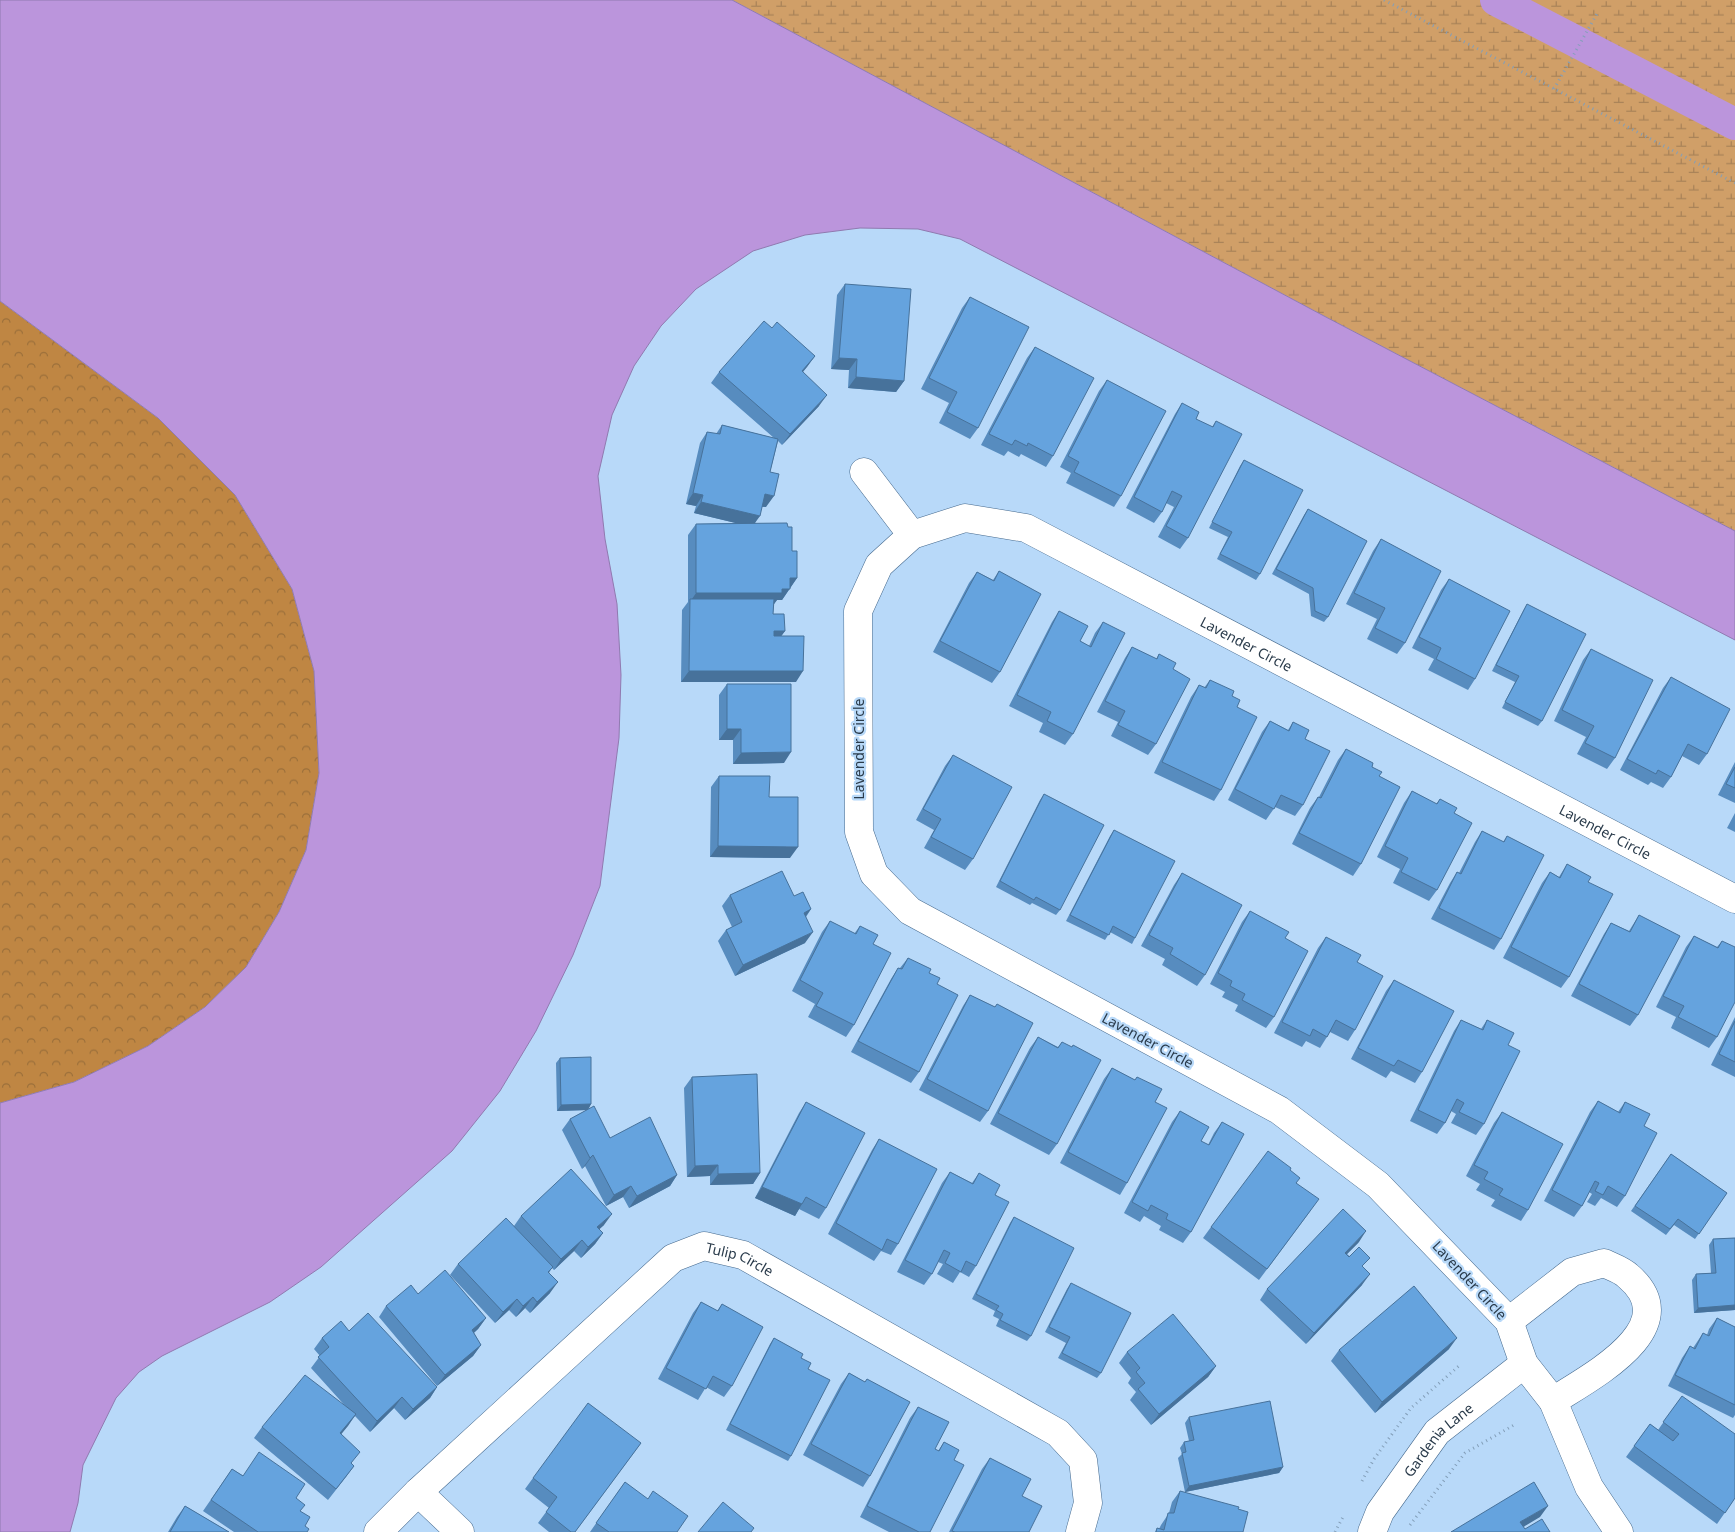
<svg xmlns="http://www.w3.org/2000/svg" width="1735" height="1532" viewBox="0 0 1735 1532" font-family="'Noto Sans',sans-serif">
	<defs>
		<pattern id="forest-crowns" width="20" height="18" patternUnits="userSpaceOnUse" patternTransform="scale(1.25)"><rect width="20" height="18" fill="#bf8643"/><path d="M2 6a3 3 0 1 1 6 0M12 15a3 3 0 1 1 6 0" fill="none" stroke="#9b6f3a"/></pattern>
		<pattern id="wetland-marsh" width="20" height="14" patternUnits="userSpaceOnUse" patternTransform="scale(1.25)"><rect width="20" height="14" fill="#d09f68"/><path d="M1 5h8M5 5V1M11 12h8M15 12V8" fill="none" stroke="#a98358"/></pattern>
	</defs>
	<rect width="100%" height="100%" fill="#b8d9f9"/>
	<path fill="url(#forest-crowns)" d="M0 301 158 418 235 495 292 589 314 671 319 773 306 850 279 912 246 967 205 1007 148 1046 74 1082 0 1103Z"/>
	<path fill="url(#wetland-marsh)" d="M732 0H1735V531L1324 316Z"/>
	<path fill="#bb95dc" stroke="#907ab0" d="M0 0H732L1324 316 1735 531V640L960 239 918 229 860 228 805 235 753 251 696 289 661 326 634 366 612 415 598 476 605 539 617 604 621 675 619 738 600 886 573 955 536 1031 500 1091 452 1151 321 1267 270 1302 162 1356 139 1372 116 1398 83 1465 78 1503 70 1532H0V1103L74 1082 148 1046 205 1007 246 967 279 912 306 850 319 773 314 671 292 589 235 495 158 418 0 301Z"/>
	<g fill="none" stroke-linecap="round" stroke-linejoin="round">
		<path stroke="#bb95dc" stroke-width="32" d="M1496 0 1735 124"/>
		<defs>
			<g id="minor">
				<path d="M864 472 912 535"/>
				<path d="M1509 1321 1572 1272 1604 1263C1612 1267 1622 1270 1628 1276 1688 1327 1590 1377 1553 1401"/>
				<path d="M418 1492 460 1532"/>
				<path id="s1" d="M378 1532 418 1492 673 1258 704 1246 743 1255 1058 1433 1083 1460 1088 1503 1080 1532"/>
				<path id="s2" d="M1372 1532 1380 1512 1437 1432 1524 1364"/>
				<path id="s3" d="M1619 1532 1589 1487 1553 1401 1524 1364 1509 1321 1378 1185 1279 1110 910 911 874 874 859 832 858 611 879 565 912 535 965 518 1026 528 1735 899"/>
			</g>
		</defs>
		<use href="#minor" stroke="#466a8e" stroke-width="29"/>
		<path stroke="#839fb9" stroke-width="3" stroke-dasharray="1 4" stroke-linecap="butt" d="M1384 0 1735 183
			M1554 89 1598 12
			M1362 1481 1374 1459 1411 1408 1460 1365
			M1410 1525 1465 1453 1514 1425
			M1335 1532 1344 1515"/>
		<use href="#minor" stroke="#fff" stroke-width="28"/>
	</g>
	<path fill="#578cbf" d="M845 284 904 381 896 392 848 388 849 370 831 369 837 295Z
		M970 297 978 428 970 439 939 423 949 403 921 389 962 308Z
		M772 328 815 356 803 372 819 406 782 445 778 441 770 472 766 507H762L755 523 792 551 797 578 782 600H777L774 604 773 614 785 631 781 636 796 682H681L682 610 688 602V535L696 524 736 523 694 513 696 506 686 504 700 443 707 432 716 434 722 425 774 438 711 383 719 372Z
		M1035 347 1053 456 1046 467 1021 454 1019 457 1008 451 1004 456 981 445 1027 358Z
		M1107 380 1121 496 1114 507 1066 483 1071 473 1060 467 1099 391Z
		M1182 403 1196 419 1212 427 1216 421 1188 538 1180 549 1158 537 1174 507 1166 503 1162 512 1154 523 1126 508 1175 414Z
		M1244 460 1260 574 1256 580 1217 559 1228 537 1209 528 1240 466Z
		M1308 509 1328 617 1324 622 1311 616 1309 594 1272 574 1304 515Z
		M1381 539 1405 643 1397 654 1367 639 1377 619 1346 604 1373 551Z
		M999 571 1000 672 992 683 933 652 969 583 977 572 993 580Z
		M1449 579 1475 679 1468 690 1428 670 1434 659 1412 648 1441 590Z
		M1527 604 1542 721 1538 726 1502 708 1515 682 1492 671 1524 609Z
		M1059 611 1080 641 1089 646 1095 633 1103 622 1073 734 1065 745 1039 732 1043 723 1009 706 1052 622Z
		M1132 647 1156 659 1159 654 1173 669 1156 744 1148 755 1111 736 1118 722 1097 712 1125 658Z
		M1591 649 1615 758 1607 769 1577 754 1586 737 1554 721 1583 660Z
		M1671 677 1707 754 1699 765 1682 756 1671 777 1663 788 1651 782 1648 785 1620 770 1663 688Z
		M1210 680 1232 696 1237 707 1221 790 1214 801 1154 773 1191 697 1199 685 1204 688Z
		M727 684 784 763 733 764V740H719V695Z
		M1270 721 1288 730 1293 722 1305 739 1303 805 1295 816 1275 807 1266 820 1228 800 1262 732Z
		M1346 749 1372 767 1379 776 1361 864 1353 876 1292 844 1310 808 1318 797H1319L1338 760Z
		M953 755 973 859 965 870 924 848 934 830 916 820 945 766Z
		M1735 762V803L1718 795Z
		M719 776 769 797 790 858 710 857 711 787Z
		M1412 791 1436 804 1440 799 1454 813 1437 890 1429 901 1393 883 1400 869 1377 857 1404 803Z
		M1044 794 1060 910 1056 915 1032 903 1030 905 996 887 1040 800Z
		M1735 813V832L1727 828Z
		M1114 830 1135 938 1132 944 1110 932 1105 940 1066 921 1110 836Z
		M1482 831 1503 842 1507 836 1501 939 1494 950 1431 919 1450 883 1457 872 1459 873 1475 842Z
		M1567 864 1588 882 1569 977 1561 988 1503 958 1542 883 1550 872 1559 877Z
		M1182 873 1205 975 1197 986 1162 965 1165 959 1141 946 1174 885Z
		M730 895 794 896 811 909 806 917 805 943 735 976 718 941 726 930 732 927 722 906Z
		M1250 911 1285 938 1274 1017 1266 1028 1235 1011 1238 1005 1222 997 1225 992 1210 984 1242 922Z
		M1639 915 1638 1015 1630 1026 1571 996 1604 934 1611 923 1629 931Z
		M830 921 854 934 860 926 873 944 854 1025 846 1037 808 1017 815 1004 792 991 822 932Z
		M1694 936 1717 947 1722 941 1717 1037 1709 1048 1671 1028 1676 1017 1656 1007 1686 947Z
		M1326 937 1357 962 1355 1030 1348 1041 1330 1032 1320 1048 1306 1041 1302 1047 1274 1033 1318 948Z
		M908 958 929 973 937 984 919 1072 911 1083 851 1052 891 979 898 968H900Z
		M1394 980 1422 1072 1415 1083 1391 1071 1386 1078 1351 1059 1386 991Z
		M970 995 995 1007 997 1004 988 1111 980 1122 919 1090 963 1006Z
		M1735 1017V1077L1711 1065Z
		M1461 1020 1481 1029 1487 1020 1508 1045 1484 1124 1476 1135 1451 1123 1456 1114 1451 1111 1445 1123 1437 1134 1410 1121 1454 1031Z
		M1038 1037 1058 1047 1062 1042 1057 1144 1049 1155 990 1124 1030 1048Z
		M560 1058 591 1104 588 1109 610 1138 677 1175 670 1186 629 1208 623 1197 606 1206 585 1166 582 1169 562 1130 570 1119 587 1110 557 1111 556 1063Z
		M1112 1068 1135 1080 1137 1077 1155 1102 1127 1183 1120 1195 1060 1163 1104 1079Z
		M692 1077 760 1173 753 1184 710 1185V1176L687 1177 684 1088Z
		M1598 1101 1618 1112 1625 1102 1644 1126 1625 1196 1617 1207 1601 1198 1595 1206 1587 1202 1592 1194 1589 1192 1582 1206 1574 1217 1544 1201 1590 1112Z
		M806 1102 826 1208 819 1219 799 1209 795 1216 755 1198 799 1113Z
		M1180 1111 1201 1141 1208 1145 1214 1133 1222 1122 1191 1232 1183 1243 1159 1230 1161 1226 1144 1216 1140 1222 1124 1213 1172 1122Z
		M1502 1112 1528 1210 1521 1221 1491 1206 1495 1200 1476 1190 1480 1184 1466 1176 1494 1123Z
		M879 1139 898 1244 891 1255 881 1251 874 1261 828 1234 872 1150Z
		M1671 1154 1727 1193 1695 1239 1674 1225 1666 1235 1631 1211Z
		M1290 1170 1311 1210 1259 1280 1203 1238 1211 1227Z
		M950 1172 972 1183 979 1173 995 1195 976 1266 969 1277 960 1272 953 1283 937 1274 943 1264 938 1262 932 1274 924 1285 897 1272 942 1183Z
		M521 1216 604 1225 599 1229 603 1233 595 1244 581 1258 574 1251 554 1270 552 1268 549 1273 550 1293 530 1313 525 1308 516 1317 509 1310 495 1323 450 1275 458 1264 514 1226Z
		M1014 1217 1031 1336 1027 1341 996 1326 999 1319 993 1316 995 1311 972 1299 1010 1223Z
		M1735 1238V1310L1694 1313 1692 1280 1696 1274 1711 1273 1709 1245 1713 1239Z
		M1359 1242 1347 1254 1363 1267 1362 1285 1306 1344 1260 1300 1267 1289Z
		M1071 1283 1101 1373 1097 1378 1058 1358 1066 1343 1045 1332 1067 1289Z
		M418 1294 486 1318 478 1329 474 1333 481 1345 473 1356 437 1386 379 1317 386 1306Z
		M701 1302 717 1311 722 1304 732 1386 724 1397 706 1387 698 1400 658 1379 693 1313Z
		M1717 1318 1735 1327V1415L1733 1418 1668 1386 1682 1358 1690 1346 1693 1348 1703 1333 1707 1335 1709 1329Z
		M349 1331 437 1387 430 1398 405 1420 394 1408 370 1432 355 1416 341 1434 352 1464 354 1466 346 1477 328 1500 254 1438 262 1427 348 1409 311 1368 320 1356 314 1349 322 1338Z
		M774 1338 801 1358 808 1369 791 1456 788 1461 726 1430 770 1344Z
		M1449 1349 1375 1413 1331 1361 1339 1350Z
		M1127 1352 1216 1366 1208 1377 1151 1425 1130 1400 1136 1392 1128 1383 1131 1378 1119 1363Z
		M849 1373 865 1382 867 1379 870 1476 863 1487 803 1455 841 1384Z
		M1682 1396 1735 1498 1717 1524 1626 1457 1650 1424 1658 1430Z
		M918 1407 935 1449 938 1451 944 1442 954 1460 930 1532H889L860 1517 910 1418Z
		M1189 1417 1283 1467 1279 1473 1185 1492 1178 1458 1182 1454 1180 1448 1184 1442 1189 1441 1185 1423Z
		M641 1443 575 1532H549L538 1523 549 1508 525 1489 533 1478Z
		M990 1458 1022 1496 1029 1532H949L982 1469Z
		M232 1469 242 1475 296 1498 307 1532H234L203 1511Z
		M625 1482 677 1532H590Z
		M1180 1491 1238 1509 1243 1532H1155L1157 1528 1159 1529 1161 1525 1169 1513 1172 1502Z
		M185 1506 229 1532H168L177 1517Z"/>
	<path fill="#47729b" d="M815 356 807 367 794 382 802 371Z
		M839 358 857 359 849 370 831 369Z
		M856 377 904 381 896 392 848 388Z
		M827 395 819 406 782 445 790 434Z
		M693 493 703 495 696 506 686 504Z
		M765 494 774 496 766 507 757 506Z
		M701 502 760 516 752 527 694 513Z
		M790 578H797L782 600H777L774 604H690V602L696 593Z
		M774 631H785L777 642H766Z
		M689 671H803L796 682H681Z
		M727 729H741L733 740H719Z
		M791 752 784 763 733 764 741 753Z
		M718 846 798 847 790 858 710 857Z
		M811 909 803 920 804 913Z
		M813 932 805 943 735 976 743 965Z
		M591 1104 588 1110 557 1111 561 1105Z
		M593 1155 585 1166 582 1169 590 1158Z
		M718 1165 710 1176 687 1177 695 1166Z
		M760 1173 753 1184 710 1185 718 1174Z
		M677 1175 670 1186 629 1208 637 1196Z
		M631 1186 623 1197 606 1206 614 1195Z
		M762 1187 802 1204 795 1216 755 1198Z
		M612 1214 604 1225 590 1238 597 1227Z
		M1366 1231 1359 1242 1337 1264 1345 1253Z
		M603 1233 595 1244 581 1258 588 1247Z
		M582 1240 574 1251 554 1270 561 1259Z
		M1370 1274 1362 1285 1306 1344 1314 1333Z
		M558 1282 550 1293 530 1313 537 1302Z
		M533 1297 525 1308 516 1317 523 1306Z
		M517 1299 509 1310 495 1323 503 1312Z
		M1735 1305V1310L1694 1313 1698 1308Z
		M486 1318 478 1329 464 1341 472 1330Z
		M1457 1338 1449 1349 1375 1413 1382 1402Z
		M481 1345 473 1356 437 1386 445 1375Z
		M1216 1366 1208 1377 1151 1425 1159 1414Z
		M437 1387 430 1398 405 1420 413 1409Z
		M402 1397 394 1408 370 1432 377 1421Z
		M356 1414 348 1426 333 1444 340 1433Z
		M1283 1467 1279 1473 1185 1492 1189 1486Z
		M1548 1506 1540 1517 1515 1532 1520 1522Z"/>
	<path fill="#65a3de" stroke="#47729b" d="M845 284 911 289 904 381 856 377 857 359 839 358Z
		M970 297 1029 327 978 428 947 412 957 392 929 378Z
		M764 321 772 328 777 322 815 356 802 371 827 395 790 434 719 372Z
		M1035 347 1094 378 1053 456 1028 443 1027 446 1015 440 1012 445 989 434Z
		M1107 380 1166 411 1121 496 1074 472 1079 462 1068 456Z
		M1182 403 1199 412 1196 419 1213 427 1216 421 1242 434 1188 538 1166 526 1182 496 1172 491 1162 512 1134 497Z
		M722 425 778 439 770 472 779 474 774 496 765 494 760 516 701 502 703 495 693 493 707 432 720 434Z
		M1244 460 1303 490 1260 574 1220 554 1232 532 1212 522Z
		M1308 509 1367 541 1328 617 1315 611 1313 588 1276 569Z
		M787 523 788 527H792V551H797V578H790V589H782V593H696V524Z
		M1381 539 1441 571 1405 643 1375 628 1385 608 1354 593Z
		M999 571 1041 594 1000 672 940 641 977 572 994 581Z
		M1449 579 1510 611 1475 679 1436 659 1441 648 1419 637Z
		M690 599H774L773 614H784L785 631H774V636H804L803 671H689Z
		M1527 604 1586 634 1542 721 1505 702 1519 676 1496 665Z
		M1059 611 1088 626 1080 641 1091 647 1103 622 1125 633 1073 734 1047 721 1051 712 1017 695Z
		M1132 647 1157 659 1159 654 1176 663 1173 669 1190 679 1156 744 1118 725 1125 711 1105 701Z
		M1591 649 1653 680 1615 758 1585 743 1594 726 1562 710Z
		M1671 677 1730 709 1707 754 1688 744 1671 777 1658 770 1656 774 1627 759Z
		M1210 680 1234 691 1232 696 1240 700 1237 707 1257 717 1221 790 1162 762 1199 685 1206 688Z
		M727 684H791V752L741 753V729H727Z
		M1270 721 1289 731 1293 722 1309 730 1305 739 1330 751 1303 805 1281 795 1274 809 1235 789Z
		M1346 749 1373 763 1372 767 1382 772 1379 776 1400 787 1361 864 1299 833 1318 797 1321 798Z
		M953 755 1012 787 973 859 931 837 941 819 923 809Z
		M1735 767V788L1726 784Z
		M719 776H770L769 797H798V847L718 846Z
		M1412 791 1437 804 1440 799 1457 808 1454 813 1472 823 1437 890 1401 872 1408 858 1385 846Z
		M1044 794 1104 825 1060 910 1036 897 1034 900 1000 881Z
		M1114 830 1175 861 1135 938 1113 926 1109 935 1070 915Z
		M1482 831 1504 842 1507 836 1544 855 1501 939 1439 908 1457 872 1461 874Z
		M1567 864 1591 877 1588 882 1613 894 1569 977 1511 947 1550 872 1560 878Z
		M782 871 794 896 803 892 811 909 804 913 813 932 743 965 726 930 742 922 730 895Z
		M1182 873 1242 905 1205 975 1170 954 1173 948 1149 935Z
		M1250 911 1289 932 1285 938 1308 951 1274 1017 1242 1000 1245 994 1230 986 1232 981 1218 973Z
		M1639 915 1680 936 1638 1015 1579 984 1611 923 1630 932Z
		M830 921 856 934 860 926 878 935 873 944 891 953 854 1025 816 1006 823 993 800 980Z
		M1694 936 1718 948 1722 941 1735 947V1002L1717 1037 1678 1017 1684 1006 1663 996Z
		M1326 937 1361 955 1357 962 1383 976 1355 1030 1336 1020 1327 1037 1313 1029 1310 1036 1282 1022Z
		M908 958 931 969 929 973 940 978 937 984 958 995 919 1072 858 1041 898 968 902 969Z
		M1394 980 1454 1011 1422 1072 1398 1060 1394 1066 1358 1048Z
		M970 995 995 1007 997 1004 1033 1023 988 1111 927 1079Z
		M1461 1020 1483 1030 1487 1020 1514 1033 1508 1045 1520 1051 1484 1124 1459 1112 1464 1103 1457 1099 1445 1123 1418 1110Z
		M1735 1021V1062L1719 1054Z
		M1038 1037 1058 1048 1062 1042 1072 1047 1073 1045 1101 1060 1057 1144 998 1113Z
		M591 1057V1104L561 1105 560 1058Z
		M1112 1068 1135 1080 1137 1077 1162 1089 1155 1102 1167 1108 1127 1183 1068 1152Z
		M757 1074 760 1173 718 1174V1165L695 1166 692 1077Z
		M1598 1101 1620 1113 1625 1102 1650 1114 1644 1126 1657 1133 1625 1196 1608 1186 1603 1195 1595 1191 1599 1183 1595 1181 1582 1206 1552 1190Z
		M806 1102 865 1133 826 1208 806 1197 802 1204 762 1187Z
		M594 1106 610 1138 650 1117 677 1175 637 1196 631 1186 614 1195 593 1155 590 1158 570 1119Z
		M1180 1111 1209 1127 1201 1141 1209 1145 1222 1122 1244 1134 1191 1232 1166 1219 1168 1214 1151 1205 1148 1211 1132 1202Z
		M1502 1112 1563 1144 1528 1210 1499 1195 1503 1189 1484 1179 1488 1172 1474 1165Z
		M879 1139 937 1169 898 1244 887 1239 882 1250 836 1223Z
		M1268 1151 1291 1168 1290 1170 1300 1178 1296 1183 1319 1199 1267 1269 1211 1227Z
		M1671 1154 1727 1193 1699 1234 1678 1219 1670 1229 1635 1206Z
		M571 1169 612 1214 597 1227 603 1233 588 1247 582 1240 561 1259 521 1216Z
		M950 1172 973 1184 979 1173 1000 1185 995 1195 1009 1202 976 1266 966 1261 961 1272 945 1263 950 1253 944 1250 932 1274 905 1260Z
		M1343 1209 1366 1231 1345 1253 1349 1257 1359 1247 1370 1258 1362 1266 1370 1274 1314 1333 1267 1289Z
		M1014 1217 1074 1248 1031 1336 1000 1320 1003 1314 996 1310 999 1306 976 1294Z
		M506 1218 553 1267 548 1272 558 1282 537 1302 533 1297 523 1306 517 1299 503 1312 458 1264Z
		M1735 1238V1305L1698 1308 1696 1274 1716 1273 1713 1239Z
		M445 1270 486 1318 472 1330 481 1345 445 1375 386 1306 411 1285 418 1294Z
		M1071 1283 1131 1313 1101 1373 1062 1353 1070 1337 1049 1327Z
		M1414 1286 1457 1338 1382 1402 1339 1350Z
		M701 1302 718 1311 722 1304 763 1327 732 1386 713 1376 706 1389 666 1368Z
		M368 1313 437 1387 413 1409 402 1397 377 1421 318 1357 329 1347 322 1338 341 1321 349 1331Z
		M1173 1314 1216 1366 1159 1414 1138 1389 1145 1383 1136 1372 1140 1368 1127 1352Z
		M1717 1318 1735 1327V1405L1675 1375 1690 1346 1695 1349 1703 1333 1709 1336Z
		M774 1338 803 1354 801 1358 811 1363 808 1369 830 1380 791 1456 730 1424Z
		M849 1373 865 1382 867 1379 910 1402 870 1476 811 1444Z
		M305 1375 356 1414 340 1433 360 1452 351 1463 354 1466 336 1489 262 1427Z
		M1682 1396 1735 1434V1498L1725 1513 1634 1446 1650 1424 1673 1441 1679 1434 1663 1422Z
		M1270 1401 1283 1467 1189 1486 1182 1453 1186 1452 1184 1442 1194 1440 1189 1417Z
		M588 1403 641 1443 575 1532H571L546 1512 557 1497 533 1478Z
		M918 1407 949 1422 935 1449 939 1451 944 1442 959 1450 954 1460 964 1465 930 1532H919L867 1506Z
		M259 1452 305 1484 296 1498 305 1505 300 1511 310 1517 305 1526 309 1529 307 1532H258L211 1500 232 1469 243 1476Z
		M990 1458 1031 1479 1022 1496 1042 1506 1029 1532H955L952 1531Z
		M625 1482 648 1499 653 1491 688 1516 677 1532H609L596 1523Z
		M1534 1482 1548 1506 1520 1522 1525 1529 1542 1519 1550 1532H1451Z
		M1180 1491 1239 1507 1238 1509 1248 1512 1243 1532H1156L1157 1528 1164 1530 1168 1513H1174Z
		M723 1502 754 1528 751 1532H698Z
		M185 1506 229 1532H170Z"/>
	<g text-anchor="middle" dominant-baseline="central" stroke-width="4.5" stroke-linejoin="round" paint-order="stroke">
		<g font-size="14" fill="#2a3b4b" stroke="#b8d9f9">
			<text stroke="none"><textPath href="#s3" startOffset="1751">Lavender Circle</textPath></text>
			<text transform="translate(858 749) rotate(-90)">Lavender Circle</text>
			<text stroke="none"><textPath href="#s3" startOffset="2156">Lavender Circle</textPath></text>
			<text transform="translate(1148 1040) rotate(28)">Lavender Circle</text>
			<text stroke="none"><textPath href="#s1" startOffset="474">Tulip Circle</textPath></text>
			<text transform="translate(1470 1280) rotate(47)">Lavender Circle</text>
			<text stroke="none"><textPath href="#s2" startOffset="115">Gardenia Lane</textPath></text>
		</g>
	</g>
</svg>
